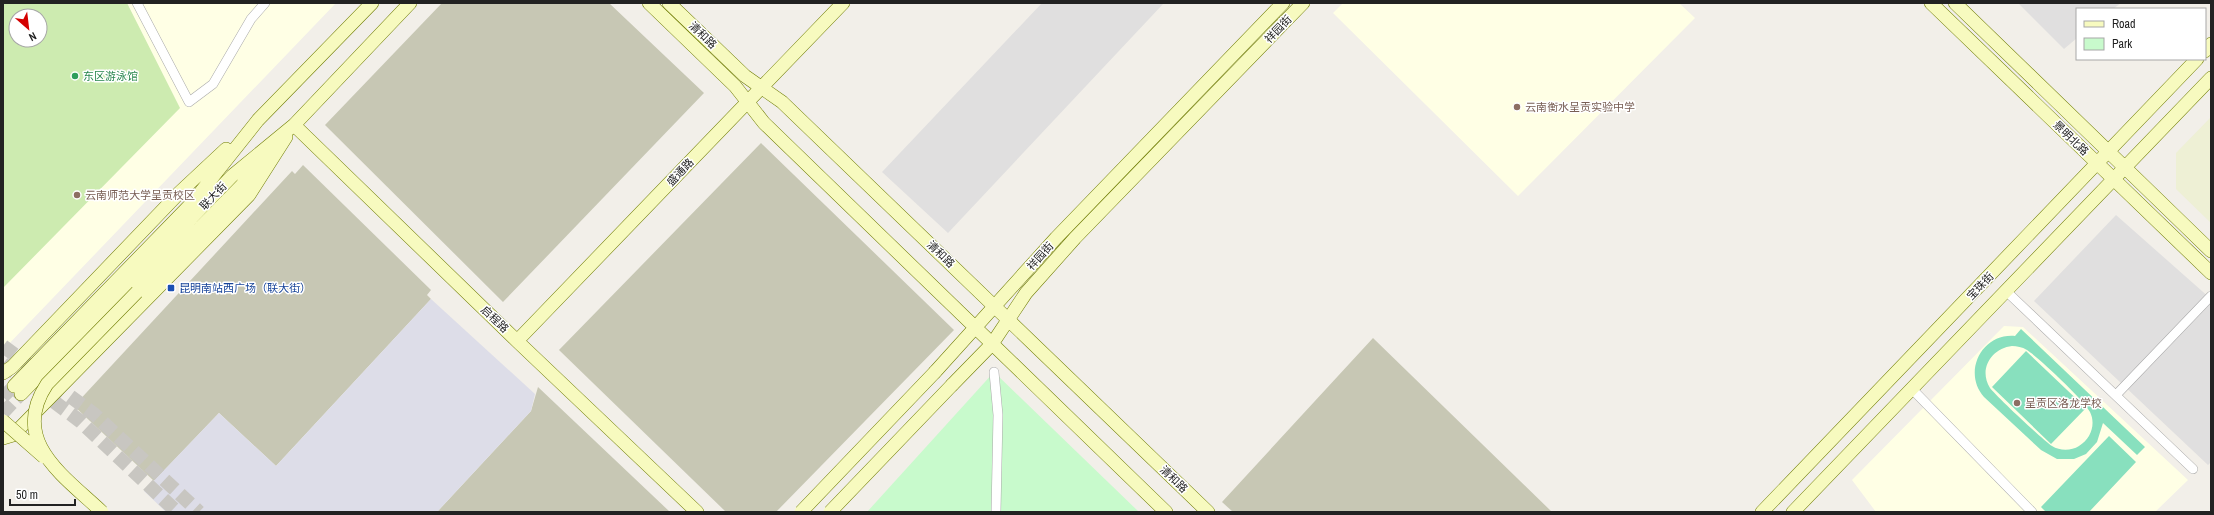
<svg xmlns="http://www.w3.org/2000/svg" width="2214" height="515" viewBox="0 0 2214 515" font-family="'Archivo Narrow','Noto Sans SC',sans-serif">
	<rect width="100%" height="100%" fill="#f2efe9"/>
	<path fill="#e0dfdf" d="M1042 3H1164L948 233 882 172Z
		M2018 3H2121L2113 9H2077V38L2064 49Z
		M2116 215 2211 299V462L2208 465 2034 301Z"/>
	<path fill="#ffffe5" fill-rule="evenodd" d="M3 3H336L3 350ZM16 16H40V40H16Z
		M1343 3H1679L1695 18 1518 196 1333 13Z
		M2004 326 2023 327 2188 480 2155 512H1876L1852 480Z"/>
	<path fill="#c7c7b4" d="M442 3H609L704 93 503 302 325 125Z
		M761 143 954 330 776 512H726L559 350Z
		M303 165 431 290 427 295 431 299 276 466 219 413 154 481 74 406 292 171 295 174Z
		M1373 338 1552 512H1233L1222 502Z
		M538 387 670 512H437L531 411Z"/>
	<path fill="#eef0d5" d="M2211 117V223L2176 189V153Z"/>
	<path fill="#cdebb0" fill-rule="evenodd" d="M3 3H127L180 108 3 288ZM16 16H40V40H16Z"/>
	<path fill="#c8facc" d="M994 372 1139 512H867Z"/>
	<path fill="#88e0be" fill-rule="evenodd" d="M2021 329 2145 447 2137 455 2103 423 2097 442 2086 454 2074 459H2057L2041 450 1984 397C1962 372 1982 333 2015 336ZM2012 346C2017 346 2022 347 2027 350 2038 357 2085 401 2090 412 2096 424 2091 439 2079 446 2071 451 2060 451 2052 446 2044 441 1996 396 1990 388 1978 369 1992 348 2012 346Z
		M2026 351 2086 408 2051 444 1992 387Z
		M2109 436 2136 462 2089 512H2046L2041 507Z"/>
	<path fill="#dddde8" d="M431 299 535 394 531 411 437 512H166L144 491 219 413 276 466Z"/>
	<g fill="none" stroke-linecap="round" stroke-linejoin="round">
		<path stroke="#c8c6c1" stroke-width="13" stroke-dasharray="13 6" stroke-linecap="butt" d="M3 397 14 386
			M3 413 21 394"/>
		<path stroke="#c8c6c1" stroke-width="14" stroke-dasharray="14 7" stroke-linecap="butt" d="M3 346 94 414 199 512
			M3 364 80 421 177 512"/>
		<defs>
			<path id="street" d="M137 3 189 102 213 84 251 19 265 3
				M2006 291 2193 469
				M994 372 998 415 996 512
				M1912 389 2032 512
				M2116 395 2211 296"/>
			<path id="secondary" d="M649 3 735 86 764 123 1166 512
				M669 3 745 76 782 102 1208 512
				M1931 3 2211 273
				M1955 3 2211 251
				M2205 51 2211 44
				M294 125 517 341 697 512
				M137 292 241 186 263 161
				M517 341 843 3
				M935 372 1056 238 1283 3
				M3 373 12 367 180 192 226 149
				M952 385 992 344 1026 293 1075 238 1303 3
				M14 386 192 203 258 120 372 3
				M21 394 232 176 294 125 410 3
				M3 438 13 435 249 195 286 137
				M1762 512 2197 59
				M1793 512 2211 78"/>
		</defs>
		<use href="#street" stroke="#a9a9a9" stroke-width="10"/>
		<use href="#secondary" stroke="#707d05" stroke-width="14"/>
		<use href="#street" stroke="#fff" stroke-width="9"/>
		<use href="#secondary" stroke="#f7fabf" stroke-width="13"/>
		<defs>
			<path id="secondary-bridge" d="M3 421 44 457
				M102 512C64 476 9 441 47 384L137 292
				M801 512 935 372
				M830 512 952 385"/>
		</defs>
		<use href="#secondary-bridge" stroke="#707d05" stroke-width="14" stroke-linecap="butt"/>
		<use href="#secondary-bridge" stroke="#f7fabf" stroke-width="13"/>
	</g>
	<circle fill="#2e9e5b" stroke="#fff" stroke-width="1.5" cx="75" cy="76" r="4"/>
	<g fill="#8d6e63" stroke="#fff" stroke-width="1.5">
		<circle cx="1517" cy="107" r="4"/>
		<circle cx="77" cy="195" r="4"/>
		<circle cx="2017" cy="403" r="4"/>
	</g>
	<rect fill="#1a4fb4" stroke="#fff" stroke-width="1.5" x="167" y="284" width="8" height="8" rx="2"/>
	<g text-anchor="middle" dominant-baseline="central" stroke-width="3" stroke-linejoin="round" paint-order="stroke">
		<g font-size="11" fill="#222" stroke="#fff">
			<text transform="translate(1278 29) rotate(-46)">祥园街</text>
			<text transform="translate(703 35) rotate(44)">清和路</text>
			<text transform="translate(2071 138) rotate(44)">景明北路</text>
			<text transform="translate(680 172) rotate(-46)">盛通路</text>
			<text transform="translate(213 196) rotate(-46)">联大街</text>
			<text transform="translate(941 254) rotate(44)">清和路</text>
			<text transform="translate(1040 256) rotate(-48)">祥园街</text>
			<text transform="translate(1980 286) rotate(-46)">宝珠街</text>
			<text transform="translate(495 319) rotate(44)">启程路</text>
			<text transform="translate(1174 479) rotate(44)">清和路</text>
		</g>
		<g font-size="11" fill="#27864d" stroke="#fff" text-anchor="start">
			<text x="83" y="76">东区游泳馆</text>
		</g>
		<g font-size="11" fill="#785e54" stroke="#fff" text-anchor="start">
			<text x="1525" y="107">云南衡水呈贡实验中学</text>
			<text x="85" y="195">云南师范大学呈贡校区</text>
			<text x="2025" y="403">呈贡区洛龙学校</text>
		</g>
		<g font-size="11" fill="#164399" stroke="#fff" text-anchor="start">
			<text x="179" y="288">昆明南站西广场（联大街）</text>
		</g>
	</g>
	<rect width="2214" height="515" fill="none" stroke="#222222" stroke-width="8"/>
	<rect x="2076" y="8" width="130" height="52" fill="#ffffff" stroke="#a7a7a7"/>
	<rect x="2084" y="21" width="20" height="6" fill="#f7fabf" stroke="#a7a7a7"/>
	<text x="2112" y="28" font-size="12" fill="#222222">Road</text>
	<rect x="2084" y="38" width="20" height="12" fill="#c8facc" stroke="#a7a7a7"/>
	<text x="2112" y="48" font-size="12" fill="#222222">Park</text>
	<g transform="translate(28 28) rotate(152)"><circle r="19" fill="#ffffff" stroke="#a7a7a7"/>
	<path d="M0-3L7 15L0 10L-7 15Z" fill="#d40000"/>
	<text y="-6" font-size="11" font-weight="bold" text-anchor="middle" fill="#222222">N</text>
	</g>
	<path d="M10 499v6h65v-6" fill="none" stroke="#222222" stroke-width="2"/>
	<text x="16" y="499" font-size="12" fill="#222222" stroke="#ffffff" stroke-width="3" paint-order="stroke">50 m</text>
</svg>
